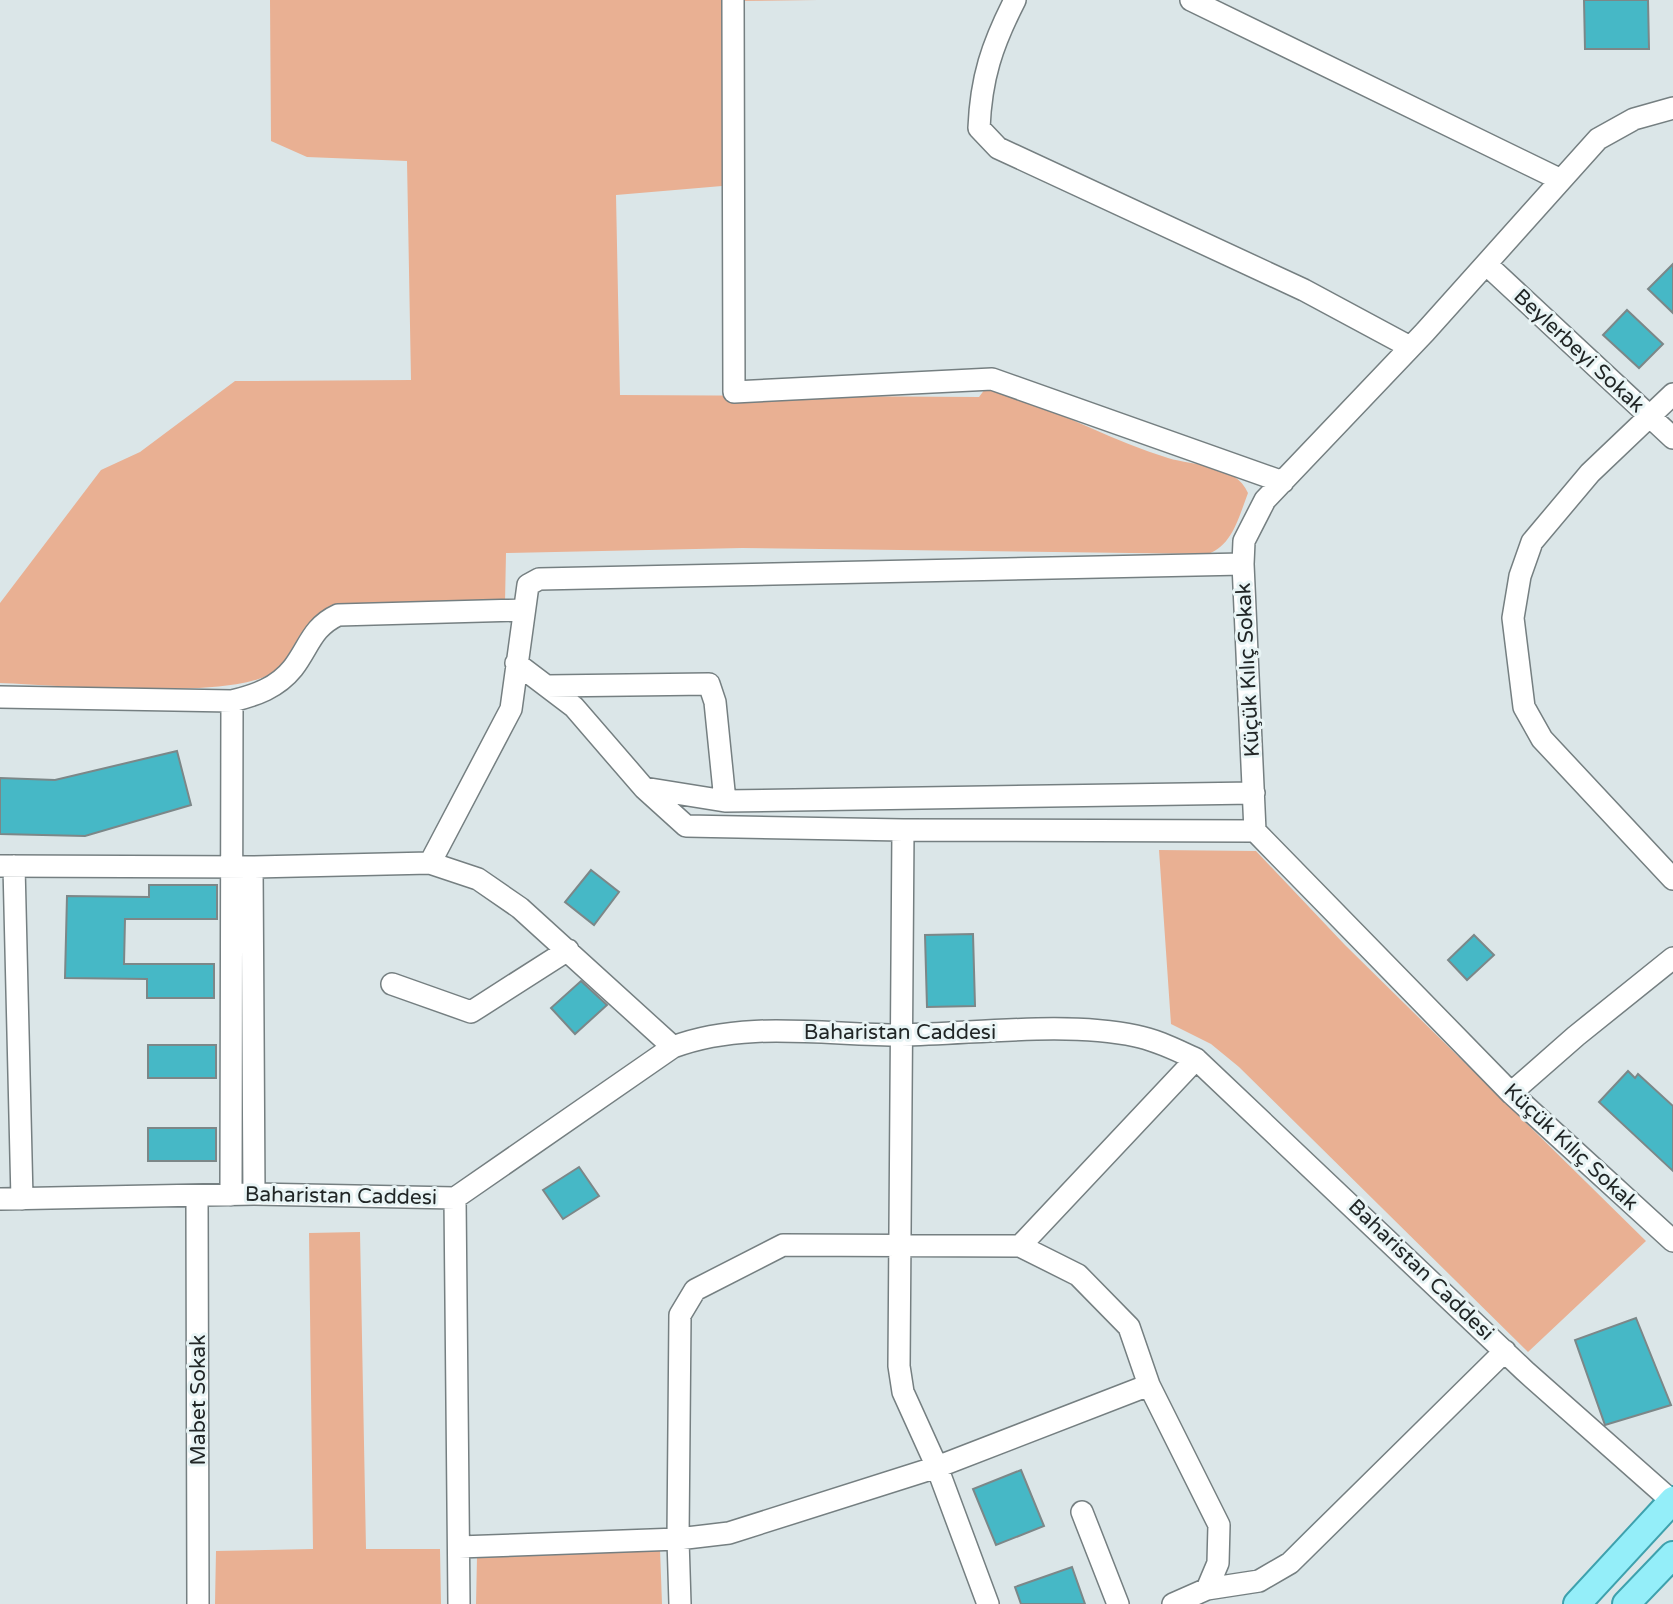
<svg xmlns="http://www.w3.org/2000/svg" width="1673" height="1604" viewBox="0 0 1673 1604" font-family="'Varela Round',sans-serif">
	<rect width="100%" height="100%" fill="#dbe6e8"/>
	<path fill="#e9b093" d="M270 0H818L733 1 722 186 616 195 620 395 979 397 988 385C1049 406 1106 439 1168 458 1194 466 1236 464 1248 493 1239 516 1233 545 1208 554L742 548 506 553 505 602 334 604C294 624 296 658 270 674 226 700 58 685 0 683V603L101 470 140 452 235 381 411 380 407 161 307 157 271 141Z
		M1159 850 1256 851 1345 945 1646 1241 1528 1352 1239 1067 1211 1044 1171 1024Z
		M360 1232 366 1549H440L441 1604H215L216 1551 313 1549 309 1233Z
		M660 1549 662 1604H476L477 1557Z"/>
	<path fill="#46b8c6" stroke="#7c8788" stroke-width="2" d="M1584 0H1648L1649 49H1585Z
		M1673 264V313L1648 289Z
		M1627 310 1663 344 1639 368 1603 335Z
		M177 751 191 805 85 836 0 834V778L55 780Z
		M591 870 619 892 594 925 565 902Z
		M149 885H217V919H125L124 964H214V998H147V979L65 978 67 896 149 897Z
		M973 934 975 1006 927 1007 925 935Z
		M1474 935 1494 955 1467 980 1448 960Z
		M581 981 607 1005 575 1034 551 1008Z
		M148 1045H216V1078H148Z
		M1628 1071 1635 1078 1638 1074 1673 1106V1171L1599 1102Z
		M148 1128H216V1161H148Z
		M579 1167 599 1196 563 1219 543 1190Z
		M1636 1318 1671 1405 1605 1425 1575 1340Z
		M1021 1470 1044 1526 996 1545 973 1489Z
		M1072 1567 1085 1604H1021L1015 1587Z"/>
	<g fill="none" stroke-linecap="round" stroke-linejoin="round">
		<defs>
			<path id="minor" d="M733 0 734 392 992 379 1283 482
				M1015 0C992 45 981 78 979 128L998 148 1304 290 1410 347
				M1191 0 1561 180
				M1673 108 1634 119 1598 139 1425 332 1265 500 1244 541 1243 564 1255 831 1511 1093 1673 1241
				M1486 264 1673 438
				M1673 394 1590 473 1532 542 1520 576 1513 618 1524 707 1542 739 1673 879
				M516 663 574 707 644 788 686 826 903 830 1255 831
				M547 686 709 684 715 702 725 801
				M0 697 232 701C256 695 277 688 293 668 309 647 312 627 338 615L523 610
				M644 788 725 801 1254 793
				M903 830 899 1366 903 1392 937 1467 988 1604
				M430 863 478 879 520 908 673 1047
				M0 866 252 867 430 863 511 709 528 585 539 579 1243 564
				M14 866 22 1199
				M252 867 254 1194
				M392 984 471 1012 568 950
				M1511 1093 1576 1036 1673 958
				M231 1195 232 701
				M197 1196 198 1604
				M455 1198 459 1604
				M0 1199 254 1194 455 1198 673 1047C744 1020 825 1035 901 1035 974 1034 1065 1021 1136 1036 1157 1040 1176 1050 1196 1059L1525 1371 1673 1502
				M1020 1246 1196 1059
				M1082 1512 1118 1604
				M459 1547 678 1539 680 1315 695 1290 783 1245 1020 1246 1078 1275 1129 1327 1149 1385
				M1207 1589 1259 1581 1290 1563 1505 1351
				M680 1604 678 1539 729 1533 937 1467 1149 1385 1219 1525 1218 1563 1207 1589 1173 1604"/>
			<path id="major" d="M1577 1604 1673 1500
				M1626 1604 1673 1555"/>
		</defs>
		<use href="#minor" stroke="#757f81" stroke-width="24"/>
		<use href="#major" stroke="#3ea1ad" stroke-width="30"/>
		<use href="#minor" stroke="#fff" stroke-width="21"/>
		<use href="#major" stroke="#94eef9" stroke-width="26"/>
	</g>
	<g text-anchor="middle" dominant-baseline="central" stroke-width="6" stroke-linejoin="round" paint-order="stroke">
		<g font-size="21" fill="#212626" stroke="#e8f4f5">
			<text transform="translate(1579 351) rotate(43)">Beylerbeyi Sokak</text>
			<text transform="translate(1248 670) rotate(-93)">Küçük Kılıç Sokak</text>
			<text x="900" y="1032">Baharistan Caddesi</text>
			<text transform="translate(1571 1147) rotate(43)">Küçük Kılıç Sokak</text>
			<text transform="translate(341 1196) rotate(1)">Baharistan Caddesi</text>
			<text transform="translate(1421 1270) rotate(44)">Baharistan Caddesi</text>
			<text transform="translate(198 1400) rotate(-90)">Mabet Sokak</text>
		</g>
	</g>
</svg>
